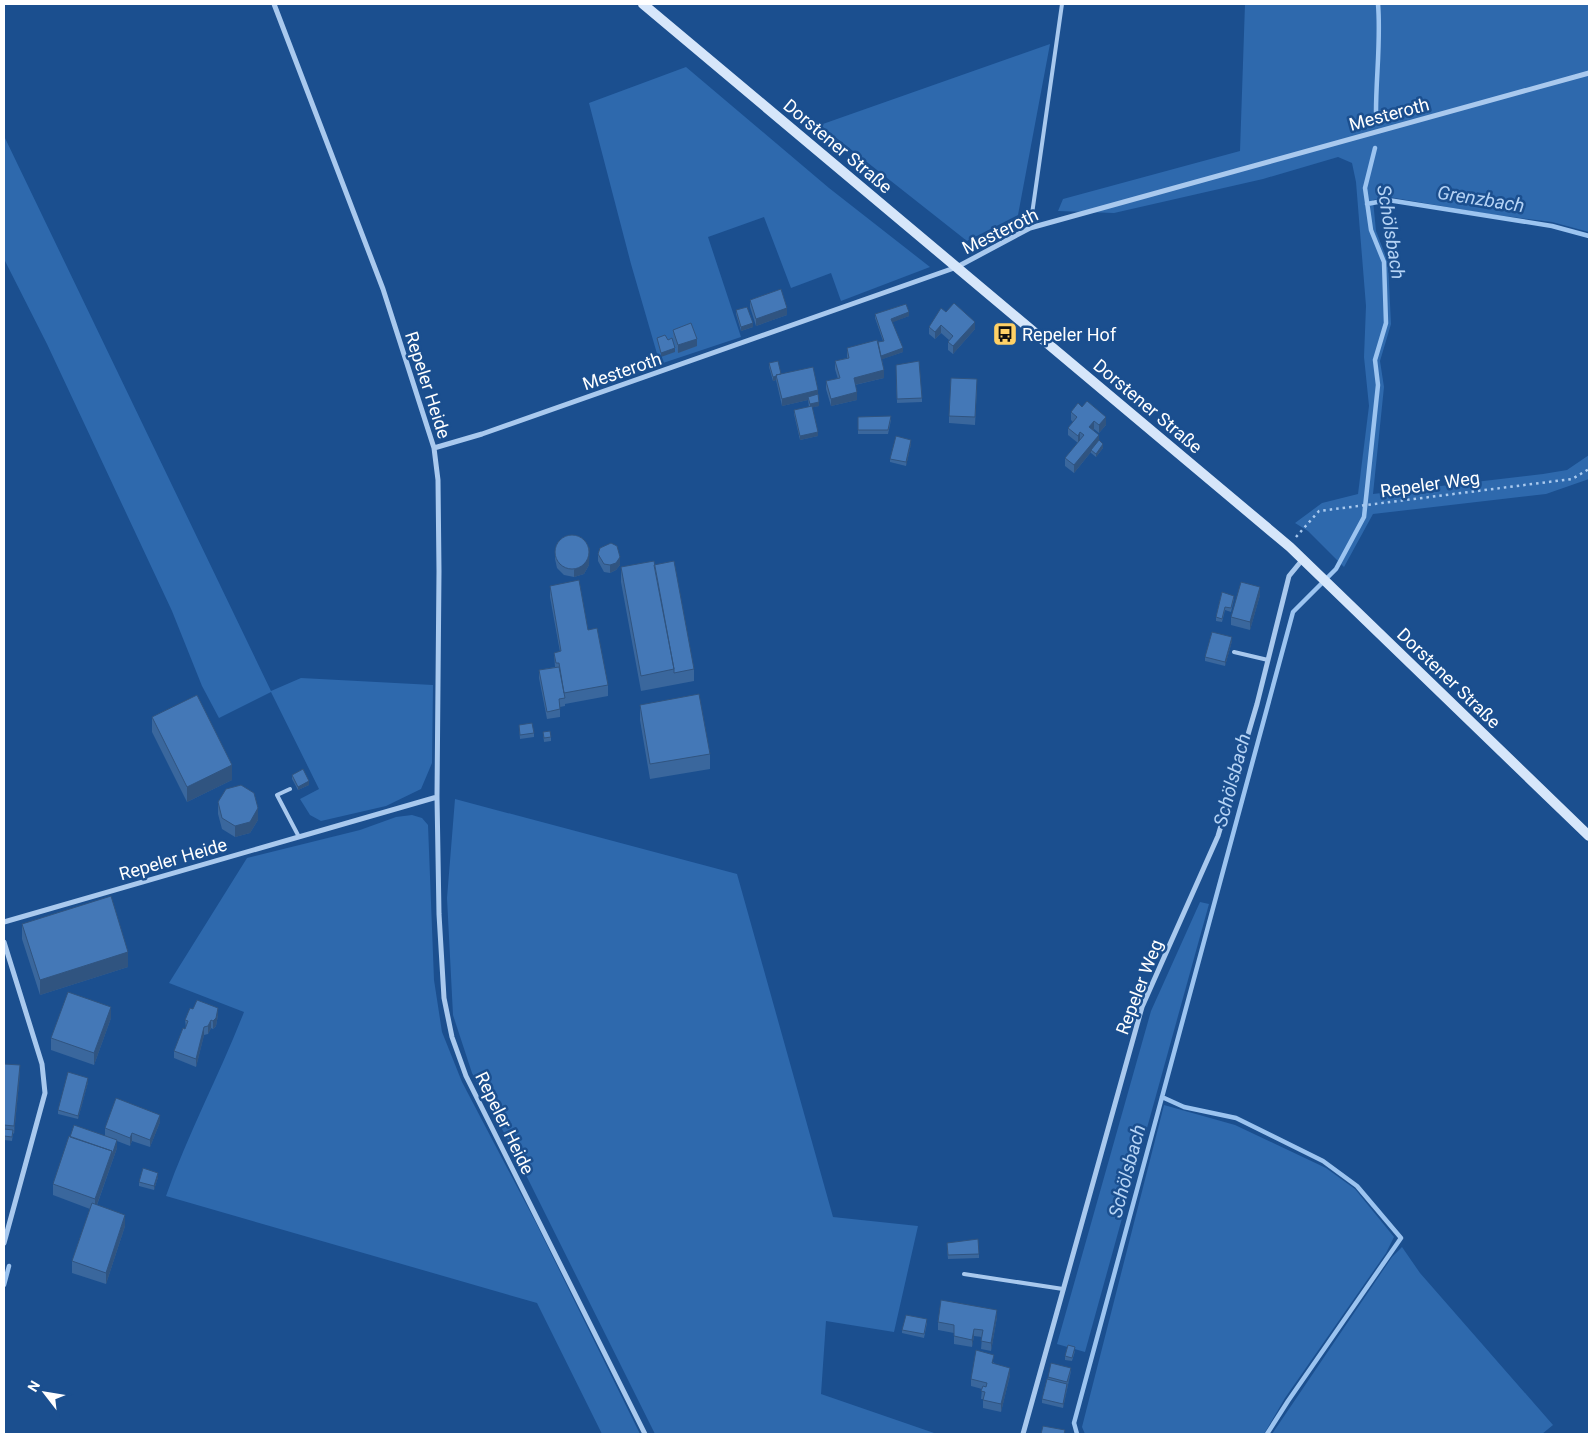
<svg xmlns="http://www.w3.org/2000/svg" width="1593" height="1438" viewBox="0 0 1593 1438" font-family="Roboto,sans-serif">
	<rect width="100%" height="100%" fill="#1b4f8f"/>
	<path fill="#2e69ad" d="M1245 4H1589V232L1552 222 1488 214 1389 197 1373 200 1376 231 1388 262 1391 324 1380 361 1384 387 1373 494 1543 474 1567 470 1589 455V479L1546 494 1373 514 1344 567 1308 531 1295 523 1322 503 1358 494 1369 406 1364 357 1366 306 1356 182 1352 163 1338 157 1263 179 1114 213 1058 211 1063 199 1240 151Z
		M1050 44 1018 215 967 241 820 125Z
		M686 67 829 188 930 267 841 301 831 273 791 288 764 217 708 237 741 337 660 364 631 264 589 103Z
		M4 136 271 691 301 678 433 685 432 763 421 789 386 806 321 821 310 815 300 799 319 789 271 692 219 718 202 686 172 611 47 344 4 259Z
		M455 799 737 874 833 1217 918 1226 894 1332 826 1321 821 1394 937 1434H655L518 1159 472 1073 453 1015 447 898Z
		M412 815 422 818 428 825 434 980 442 1032 462 1082 535 1221 640 1434H602L537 1303 166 1196C188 1133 220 1074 244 1012L169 983 247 858 360 830 396 817Z
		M1200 902 1209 904 1085 1352 1057 1344 1151 1011Z
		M1164 1105 1235 1125 1326 1168 1355 1189 1394 1237 1386 1253 1285 1398 1264 1434H1085L1082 1427Z
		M1402 1247 1420 1273 1553 1425 1542 1434H1272L1392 1257Z"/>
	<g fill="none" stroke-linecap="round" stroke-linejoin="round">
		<path stroke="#9cc4f0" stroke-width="4.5" d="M1376 112C1376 76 1381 40 1378 4
			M1367 204 1388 200 1552 226 1589 236
			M1162 1097 1184 1107 1236 1118 1323 1161 1357 1186 1401 1238 1288 1401 1267 1434
			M4 1285 9 1266
			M1077 1434 1074 1423 1293 612 1336 569 1364 517 1378 385 1375 360 1386 323 1384 262 1371 230 1365 188 1375 148"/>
		<path stroke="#a9c9ee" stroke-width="2.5" stroke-dasharray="2.5 4" stroke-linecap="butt" d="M1296 537 1319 511 1572 479 1589 469"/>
		<path stroke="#a9c9ee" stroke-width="4" d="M1030 228 1062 4
			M1234 652 1268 660
			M290 789 277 795 299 837
			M964 1274 1063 1289"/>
		<path stroke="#a9c9ee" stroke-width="5" d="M274 4 383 289 434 448 438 480 439 571 437 797 439 914 444 998 452 1037 466 1076 645 1434
			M434 448 482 434 957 267 1030 228 1589 73
			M4 922 437 797
			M4 942 42 1064 45 1093 4 1243
			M1023 1434 1142 1007 1218 836 1257 704 1289 576 1303 559"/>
		<path stroke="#d6e6fa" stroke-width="10" d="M643 4 1290 547 1589 836"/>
	</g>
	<path fill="#3a679d" d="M750 300 787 315 756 326 750 307Z
		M736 310 753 327 741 331 736 314Z
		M946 312 975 329 953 354 948 350V342L949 340 941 333 935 339 929 334V327Z
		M875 314 909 316 892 322 903 352 882 359 884 378 855 385 857 400 831 406 826 389V381L838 379 835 369V361L847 358V348L883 341 875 318Z
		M673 330 697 346 678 353 673 337Z
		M769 363 781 374 818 398 819 406 812 407 818 436 800 440 794 414V410L809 407 808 400 782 406 776 380 773 381 769 367Z
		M896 365 922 398V402L897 403Z
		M977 387 975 425 949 423V416Z
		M1071 412 1106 425 1099 433 1094 429 1093 430 1103 448 1096 457 1091 453V452L1074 473 1065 466V458L1078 443 1068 435V428L1073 422 1071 420Z
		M858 417 891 420 888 434H858Z
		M911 444 906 466 890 462V459Z
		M555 551 589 565 584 574 574 577 564 575 557 568 555 559Z
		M598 554 620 565 616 570 610 573 604 572 598 561Z
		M654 565 694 669V681L641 691 621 582V567Z
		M550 586 588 630 608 685V696L565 704V706L560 707V717L547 719 539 678V670L555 667 554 653 560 652 550 597Z
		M1222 592 1234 599 1231 612 1225 610 1222 622 1216 621V617Z
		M1260 595 1250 630 1231 625V617Z
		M1232 641 1225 666 1205 661V657Z
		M640 705 710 754V769L650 779 640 720Z
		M152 717 232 780 187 802 152 732Z
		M519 725 534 733V737L520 739Z
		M543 732 551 737V741L544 742Z
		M292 775 309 785 298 790 292 779Z
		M218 802 258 820 250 833 235 837 222 829 218 814Z
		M22 924 128 967 40 995 22 939Z
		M193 1009 218 1015 216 1026 213 1029 211 1028 208 1034 204 1035 196 1067 174 1058V1051L186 1028 185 1020Z
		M111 1018 94 1065 51 1050V1038Z
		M4 1064 20 1073 14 1134 13 1133 12 1141 4 1140Z
		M88 1082 78 1119 58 1114V1110Z
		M160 1122 150 1147 132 1141 130 1146 117 1141V1148L97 1205 125 1226 106 1284 72 1273V1261L90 1209 53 1195V1184L70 1137 105 1136V1128Z
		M158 1177 154 1190 139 1186V1182Z
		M947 1247 979 1254V1258L948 1259Z
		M997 1317 991 1351 981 1349 982 1337 974 1336 972 1347 954 1344V1333L938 1330V1322Z
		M927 1323 924 1338 902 1333V1330Z
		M1075 1351 1072 1361 1065 1360V1356Z
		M994 1362V1364L1010 1375 1001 1412 983 1408V1399H981L982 1389 971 1386V1379Z
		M1071 1371 1063 1408 1042 1403V1399L1048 1377Z"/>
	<path fill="#305480" d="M787 308V315L756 326V319Z
		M909 312V316L891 323V319Z
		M975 322V329L953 354V346Z
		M753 323V327L741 331V327Z
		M941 325V333L935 339V332Z
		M697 339V346L678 353V345Z
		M675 348V352L661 357V353Z
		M903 348V352L880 360V356Z
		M884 370V378L854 385V378Z
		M776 376V380L773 381V377Z
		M818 390V398L808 397V400L782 406V399Z
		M857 392V400L831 406V399Z
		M819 402V406L810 408V404Z
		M1106 417V425L1099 433V425Z
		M1094 421V429L1089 435V427Z
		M818 432V436L800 440V436Z
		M1080 432V440L1078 443V436Z
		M1099 435V443L1091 450V452L1074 473V465Z
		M911 440V444L906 466V462Z
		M1103 444V448L1096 457V454Z
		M590 547 589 565 584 574 574 577V570Z
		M620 557V565L616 570 610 573V565Z
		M1260 587V595L1250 630V622Z
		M1232 637V641L1225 666V662Z
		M232 765V780L187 802V787Z
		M309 781V785L298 790V787Z
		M258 808V820L250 833 235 837V826Z
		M128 952V967L40 995V980Z
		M111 1007V1018L94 1065V1053Z
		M218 1008V1015L216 1026 213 1029V1021Z
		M211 1020V1028L208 1034V1026Z
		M204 1027V1035L196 1067V1059Z
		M20 1065V1073L14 1134V1126Z
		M88 1078V1082L78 1119V1116Z
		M160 1115V1122L150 1147V1140Z
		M132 1133V1141L130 1146V1138Z
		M117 1140V1148L95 1210V1199L112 1151Z
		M158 1173V1177L154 1190V1186Z
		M125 1215V1226L106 1284V1273Z
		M997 1310V1317L991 1351V1343Z
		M974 1329V1336L972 1347V1340Z
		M1010 1368V1375L1001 1412V1404Z
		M1071 1368 1063 1408V1404Z"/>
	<path fill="#4478b7" stroke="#305480" d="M781 289 787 308 756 319 750 300Z
		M954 303 975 322 953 346 948 342 953 336 941 325 935 332 929 327 941 308 946 312Z
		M906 304 909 312 891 319 903 348 881 356 878 342 884 341 875 314Z
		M747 307 753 323 741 327 736 310Z
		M691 323 697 339 678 345 673 330Z
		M665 335 668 340 672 338 675 348 661 353 657 338Z
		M877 340 884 370 854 378 857 392 831 399 826 381 840 378 835 361 849 358 847 348Z
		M778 361 781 374 776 375 777 376 773 377 769 363Z
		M919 361 922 398 897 399 896 365Z
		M813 367 818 390 782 399 776 375Z
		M951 378 977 379 975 417 949 416Z
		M818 394 819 402 810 404 808 397Z
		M1087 401 1106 417 1099 425 1094 421 1089 427 1099 435 1074 465 1065 458 1084 435 1080 432 1078 436 1068 428 1077 417 1071 412 1078 403 1082 407Z
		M812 406 818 432 800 436 794 410Z
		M891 416 888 430H858V417Z
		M896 436 911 440 906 462 890 459Z
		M1099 440 1103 444 1096 454 1091 450Z
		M555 552a17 17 0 1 1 34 0a17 17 0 1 1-34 0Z
		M611 543 617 546 620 557 616 563 610 565 604 564 598 554 600 548Z
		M654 561 674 669 641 676 621 567Z
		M674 561 694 669 674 673V669L654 565Z
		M579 580 588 630 597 628 608 685 564 693 559 663H556L554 653 561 651 550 586Z
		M1241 582 1260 587 1250 622 1231 617Z
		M1222 592 1234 596 1231 608 1225 607 1222 619 1216 617Z
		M1212 632 1232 637 1225 662 1205 657Z
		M559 667 565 698 559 699 560 709 547 712 539 670Z
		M699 694 710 754 650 764 640 705Z
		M197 695 232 765 187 787 152 717Z
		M532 723 534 733 520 735 519 725Z
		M550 731 551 737 544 738 543 732Z
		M303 769 309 781 298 787 292 775Z
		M241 785 254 793 258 808 250 822 235 826 222 818 218 802 226 789Z
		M111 896 128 952 40 980 22 924Z
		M68 992 111 1007 94 1053 51 1038Z
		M197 1000 218 1008 216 1018 213 1021 211 1020 208 1026 204 1027 196 1059 174 1051 183 1028 185 1029 188 1021 185 1020 190 1008 193 1009Z
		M4 1064 20 1065 14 1126 4 1125Z
		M68 1072 88 1078 78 1116 58 1110Z
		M116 1098 160 1115 150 1140 132 1133 130 1138 105 1128Z
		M74 1125 117 1140 112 1155V1151L70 1137Z
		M4 1129 13 1130 12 1137 4 1136Z
		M69 1136 112 1151 95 1199 53 1184Z
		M143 1168 158 1173 154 1186 139 1182Z
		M92 1203 125 1215 106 1273 72 1261Z
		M978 1239 979 1254 948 1255 947 1243Z
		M941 1300 997 1310 991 1343 981 1341 983 1330 974 1329 972 1340 954 1336V1325L938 1322Z
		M906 1315 927 1319 924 1334 902 1330Z
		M1068 1345 1075 1347 1072 1358 1065 1356Z
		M976 1350 994 1355 992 1363 1010 1368 1001 1404 983 1400 985 1392 981 1391 983 1386 986 1387 987 1383 971 1379Z
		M1051 1363 1071 1368 1067 1382 1048 1377Z
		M1047 1379 1067 1384 1063 1404 1042 1399Z
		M1043 1426 1065 1430 1064 1434H1041Z"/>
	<defs>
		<symbol id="bus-square" viewBox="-11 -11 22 22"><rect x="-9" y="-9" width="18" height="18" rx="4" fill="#ffd166" stroke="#1b4f8f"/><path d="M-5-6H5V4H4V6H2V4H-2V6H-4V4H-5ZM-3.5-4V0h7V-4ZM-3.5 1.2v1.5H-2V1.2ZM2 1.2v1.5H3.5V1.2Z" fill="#111"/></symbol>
	</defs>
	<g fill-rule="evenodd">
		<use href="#bus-square" x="991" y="320" width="28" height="28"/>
	</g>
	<g text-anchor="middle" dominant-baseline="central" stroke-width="5" stroke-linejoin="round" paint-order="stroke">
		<g font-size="18" fill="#fff" stroke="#1b4f8f">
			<text transform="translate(1389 114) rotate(-15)">Mesteroth</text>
			<text transform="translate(838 146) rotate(40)">Dorstener Straße</text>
			<text transform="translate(1000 231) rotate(-26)">Mesteroth</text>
			<text transform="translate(622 371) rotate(-19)">Mesteroth</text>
			<text transform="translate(428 385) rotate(72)">Repeler Heide</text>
			<text transform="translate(1148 406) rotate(40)">Dorstener Straße</text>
			<text transform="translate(1430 484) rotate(-8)">Repeler Weg</text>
			<text transform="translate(1449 678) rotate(44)">Dorstener Straße</text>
			<text transform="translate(173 859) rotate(-16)">Repeler Heide</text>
			<text transform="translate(1139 987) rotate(-69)">Repeler Weg</text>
			<text transform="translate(505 1123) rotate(64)">Repeler Heide</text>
		</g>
		<g font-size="18" fill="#fff" stroke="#1b4f8f" text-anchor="start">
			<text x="1022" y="334">Repeler Hof</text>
		</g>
		<g font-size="19" font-style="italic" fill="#b5d3f5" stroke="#1b4f8f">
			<text transform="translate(1481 199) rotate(9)">Grenzbach</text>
			<text transform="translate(1391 232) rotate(81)">Schölsbach</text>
			<text transform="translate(1232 780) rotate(-75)">Schölsbach</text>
			<text transform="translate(1127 1171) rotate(-75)">Schölsbach</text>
		</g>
	</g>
	<rect width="1593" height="1438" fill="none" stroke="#ffffff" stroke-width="10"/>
	<g transform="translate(45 1393) rotate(301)" stroke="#1b4f8f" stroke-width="4" paint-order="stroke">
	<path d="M0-4L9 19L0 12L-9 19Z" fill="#ffffff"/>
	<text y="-8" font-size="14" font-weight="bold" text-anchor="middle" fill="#ffffff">N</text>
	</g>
</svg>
